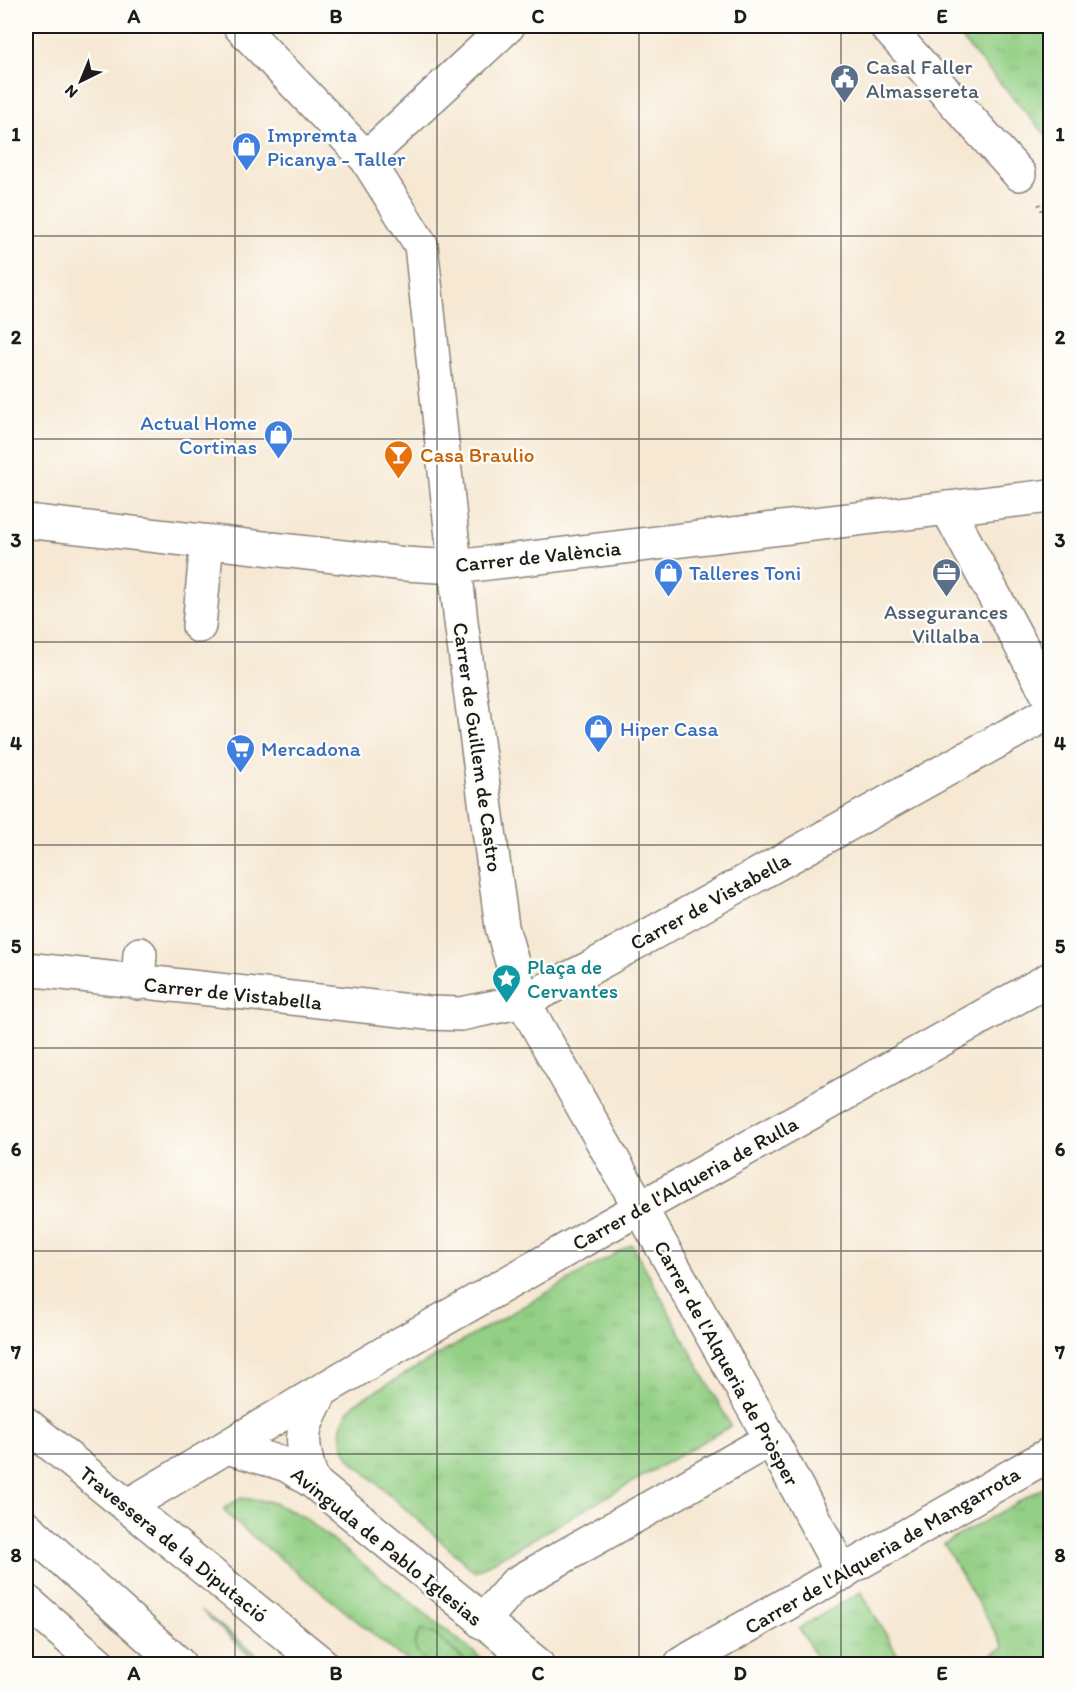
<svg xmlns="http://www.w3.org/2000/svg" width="1076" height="1690" viewBox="0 0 1076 1690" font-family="Itim,sans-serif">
	<defs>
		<pattern id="grass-tufts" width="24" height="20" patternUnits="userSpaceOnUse" patternTransform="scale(1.5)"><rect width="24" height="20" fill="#93cf84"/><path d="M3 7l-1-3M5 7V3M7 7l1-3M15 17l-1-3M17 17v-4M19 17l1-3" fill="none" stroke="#7eb171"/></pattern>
		<pattern id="forest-firs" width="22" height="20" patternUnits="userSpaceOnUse" patternTransform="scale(1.5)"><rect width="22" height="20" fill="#76b272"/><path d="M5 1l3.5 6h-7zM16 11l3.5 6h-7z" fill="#60905d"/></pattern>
		<pattern id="park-dots" width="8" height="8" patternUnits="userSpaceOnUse" patternTransform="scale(1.5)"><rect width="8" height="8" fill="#93cf84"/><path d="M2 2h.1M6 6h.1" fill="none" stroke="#7eb171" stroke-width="1.8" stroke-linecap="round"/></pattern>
	</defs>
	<rect width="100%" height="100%" fill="#fdfcf7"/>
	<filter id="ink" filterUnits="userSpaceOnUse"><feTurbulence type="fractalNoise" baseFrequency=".0167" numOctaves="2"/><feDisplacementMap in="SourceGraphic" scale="12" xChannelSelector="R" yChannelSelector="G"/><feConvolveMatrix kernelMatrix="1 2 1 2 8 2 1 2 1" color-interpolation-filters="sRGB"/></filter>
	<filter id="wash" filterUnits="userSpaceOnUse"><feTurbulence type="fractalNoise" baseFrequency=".008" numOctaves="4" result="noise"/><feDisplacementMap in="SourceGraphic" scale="24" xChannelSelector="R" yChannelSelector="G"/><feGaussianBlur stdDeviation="1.35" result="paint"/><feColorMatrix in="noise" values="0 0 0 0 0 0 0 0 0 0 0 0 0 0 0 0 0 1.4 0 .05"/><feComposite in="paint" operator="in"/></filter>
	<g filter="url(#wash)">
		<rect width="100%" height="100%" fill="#f6e8d3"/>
		<path fill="url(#grass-tufts)" stroke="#587650" stroke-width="1.5" d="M950 26H1050V140Z
			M632 1244 731 1426 475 1572 350 1459C336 1437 339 1415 360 1400Z
			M1050 1484V1621L1043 1625 1050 1639V1664H974L1004 1648 944 1544Z
			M241 1498 272 1502 302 1516 489 1664H410L235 1522 223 1509Z
			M861 1592 903 1664H820L799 1628Z"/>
		<path fill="url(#forest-firs)" stroke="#496747" stroke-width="1.5" d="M201 1610 269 1664H258Z"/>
		<path fill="url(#park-dots)" stroke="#587650" stroke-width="1.5" d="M421 1629 436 1635 469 1664H430L417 1652 414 1643Z"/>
	</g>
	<g filter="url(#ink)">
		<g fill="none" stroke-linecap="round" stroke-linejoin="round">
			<defs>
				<path id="minor" d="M240 26 366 158 421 245 461 622 502 927 523 1001 771 1439 843 1574
					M886 26 1019 174
					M366 158 508 26
					M947 508 1050 699
					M26 521 405 564 455 567 1050 496
					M199 626 207 542
					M26 969 428 1013 461 1014 523 1001 590 968 1050 712
					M138 983 140 954
					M26 1424 322 1664
					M227 1447 287 1465 312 1481 537 1664
					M312 1481C299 1435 300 1432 322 1390
					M127 1506 388 1351 606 1227 1050 979
					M482 1622 515 1584 771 1439
					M681 1664 1050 1454"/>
				<path id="highway" d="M26 1527 179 1664
					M26 1601 99 1664"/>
			</defs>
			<use href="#minor" stroke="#898278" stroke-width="36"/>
			<use href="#highway" stroke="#898278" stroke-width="36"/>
			<path stroke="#898278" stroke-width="4" stroke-dasharray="1.5 4.5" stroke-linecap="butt" d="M1039 204 1050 226
				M358 1657 367 1664"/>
			<use href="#minor" stroke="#fff" stroke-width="33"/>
			<use href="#highway" stroke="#fff" stroke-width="33"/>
		</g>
	</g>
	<path fill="none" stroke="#1c1c1c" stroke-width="1.5" stroke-opacity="0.55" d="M235 26V1664M437 26V1664M639 26V1664M841 26V1664M26 236H1050M26 439H1050M26 642H1050M26 845H1050M26 1048H1050M26 1251H1050M26 1454H1050"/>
	<defs>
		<symbol id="civic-pin" viewBox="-11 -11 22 30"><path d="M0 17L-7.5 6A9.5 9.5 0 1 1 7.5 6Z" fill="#5c6f8a" stroke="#fdfcf7"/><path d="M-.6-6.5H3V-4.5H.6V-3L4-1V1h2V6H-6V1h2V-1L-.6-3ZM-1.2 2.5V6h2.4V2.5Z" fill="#fff"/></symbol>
		<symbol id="shop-pin" viewBox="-11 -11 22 30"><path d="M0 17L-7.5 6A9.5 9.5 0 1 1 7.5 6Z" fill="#3f7fe0" stroke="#fdfcf7"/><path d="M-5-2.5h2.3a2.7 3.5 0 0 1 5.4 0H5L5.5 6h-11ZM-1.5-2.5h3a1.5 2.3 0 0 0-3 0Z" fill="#fff"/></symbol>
		<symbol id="bar-pin" viewBox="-11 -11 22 30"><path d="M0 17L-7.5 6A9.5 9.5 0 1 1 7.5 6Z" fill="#e8710a" stroke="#fdfcf7"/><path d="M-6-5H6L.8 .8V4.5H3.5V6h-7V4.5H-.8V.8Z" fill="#fff"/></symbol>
		<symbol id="office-pin" viewBox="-11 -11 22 30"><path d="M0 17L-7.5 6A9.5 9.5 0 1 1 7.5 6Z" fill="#5c6f8a" stroke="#fdfcf7"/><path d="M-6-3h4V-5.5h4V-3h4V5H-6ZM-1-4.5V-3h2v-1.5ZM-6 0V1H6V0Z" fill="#fff"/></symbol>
		<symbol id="supermarket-pin" viewBox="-11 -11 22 30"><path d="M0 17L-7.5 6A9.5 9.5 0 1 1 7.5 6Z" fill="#3f7fe0" stroke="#fdfcf7"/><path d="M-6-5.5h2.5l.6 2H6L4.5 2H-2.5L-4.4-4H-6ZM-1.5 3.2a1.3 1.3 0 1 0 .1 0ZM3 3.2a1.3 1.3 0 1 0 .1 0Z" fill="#fff"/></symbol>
		<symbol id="sight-pin" viewBox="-11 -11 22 30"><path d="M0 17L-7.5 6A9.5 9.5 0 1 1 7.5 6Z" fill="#0f9aa8" stroke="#fdfcf7"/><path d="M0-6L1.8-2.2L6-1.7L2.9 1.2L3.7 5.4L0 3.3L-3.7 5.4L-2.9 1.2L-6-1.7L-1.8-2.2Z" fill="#fff"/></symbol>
	</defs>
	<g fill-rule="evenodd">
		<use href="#civic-pin" x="828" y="62" width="33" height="45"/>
		<use href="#shop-pin" x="230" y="130" width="33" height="45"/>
		<use href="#shop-pin" x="262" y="418" width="33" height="45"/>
		<use href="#bar-pin" x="382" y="438" width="33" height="45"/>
		<use href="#shop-pin" x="652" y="556" width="33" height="45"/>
		<use href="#office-pin" x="930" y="556" width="33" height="45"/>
		<use href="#shop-pin" x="582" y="712" width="33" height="45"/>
		<use href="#supermarket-pin" x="224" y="732" width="33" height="45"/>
		<use href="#sight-pin" x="490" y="962" width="33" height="45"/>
	</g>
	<g text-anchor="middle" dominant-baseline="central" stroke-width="5" stroke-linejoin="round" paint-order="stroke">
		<g font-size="21" fill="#4e5e75" stroke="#fdfcf7" text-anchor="start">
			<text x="866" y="66">Casal Faller<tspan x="866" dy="24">Almassereta</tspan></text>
			<text x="946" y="611" text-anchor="middle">Assegurances<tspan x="946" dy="24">Villalba</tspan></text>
		</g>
		<g font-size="21" fill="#366cbe" stroke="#fdfcf7" text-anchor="start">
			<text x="267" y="134">Impremta<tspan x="267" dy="24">Picanya - Taller</tspan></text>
			<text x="257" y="422" text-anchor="end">Actual Home<tspan x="257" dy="24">Cortinas</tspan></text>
			<text x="689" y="572">Talleres Toni</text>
			<text x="620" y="728">Hiper Casa</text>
			<text x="261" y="748">Mercadona</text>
		</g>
		<g font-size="21" fill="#c56008" stroke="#fdfcf7" text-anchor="start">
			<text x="420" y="454">Casa Braulio</text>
		</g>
		<g font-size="21" fill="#1c1c1c" stroke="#fdfcf7">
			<text transform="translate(538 556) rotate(-6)">Carrer de València</text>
			<text transform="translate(478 747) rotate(82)">Carrer de Guillem de Castro</text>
			<text transform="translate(710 901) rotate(-29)">Carrer de Vistabella</text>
			<text transform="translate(233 993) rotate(6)">Carrer de Vistabella</text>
			<text transform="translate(685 1183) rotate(-29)">Carrer de l'Alqueria de Rulla</text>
			<text transform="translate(727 1363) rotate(61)">Carrer de l'Alqueria de Pròsper</text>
			<text transform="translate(174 1544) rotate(39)">Travessera de la Diputació</text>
			<text transform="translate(387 1546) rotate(39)">Avinguda de Pablo Iglesias</text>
			<text transform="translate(882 1550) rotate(-30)">Carrer de l'Alqueria de Mangarrota</text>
		</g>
		<g font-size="21" fill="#0d838f" stroke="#fdfcf7" text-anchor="start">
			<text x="527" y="966">Plaça de<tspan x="527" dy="24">Cervantes</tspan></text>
		</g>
	</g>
	<rect width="1076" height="1690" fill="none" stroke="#fdfcf7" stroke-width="66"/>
	<g transform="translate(81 81) rotate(223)" stroke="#fdfcf7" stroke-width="4.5" paint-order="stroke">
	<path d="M0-4.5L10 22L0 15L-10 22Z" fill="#1c1c1c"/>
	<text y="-9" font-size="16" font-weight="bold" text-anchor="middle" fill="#1c1c1c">N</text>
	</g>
	<rect x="33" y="33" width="1010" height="1624" fill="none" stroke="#1c1c1c" stroke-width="2"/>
	<g font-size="20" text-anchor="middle" font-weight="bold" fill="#1c1c1c">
		<text x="134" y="23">A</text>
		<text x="336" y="23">B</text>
		<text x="538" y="23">C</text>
		<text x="740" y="23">D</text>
		<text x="942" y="23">E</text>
		<text x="16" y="141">1</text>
		<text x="1060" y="141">1</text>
		<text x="16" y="344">2</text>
		<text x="1060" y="344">2</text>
		<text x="16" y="547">3</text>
		<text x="1060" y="547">3</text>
		<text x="16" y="750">4</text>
		<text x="1060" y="750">4</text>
		<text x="16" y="953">5</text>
		<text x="1060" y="953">5</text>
		<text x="16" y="1156">6</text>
		<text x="1060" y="1156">6</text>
		<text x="16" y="1359">7</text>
		<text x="1060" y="1359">7</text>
		<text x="16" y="1562">8</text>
		<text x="1060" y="1562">8</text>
		<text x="134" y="1680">A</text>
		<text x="336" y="1680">B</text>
		<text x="538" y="1680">C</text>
		<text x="740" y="1680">D</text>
		<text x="942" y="1680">E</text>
	</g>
</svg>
